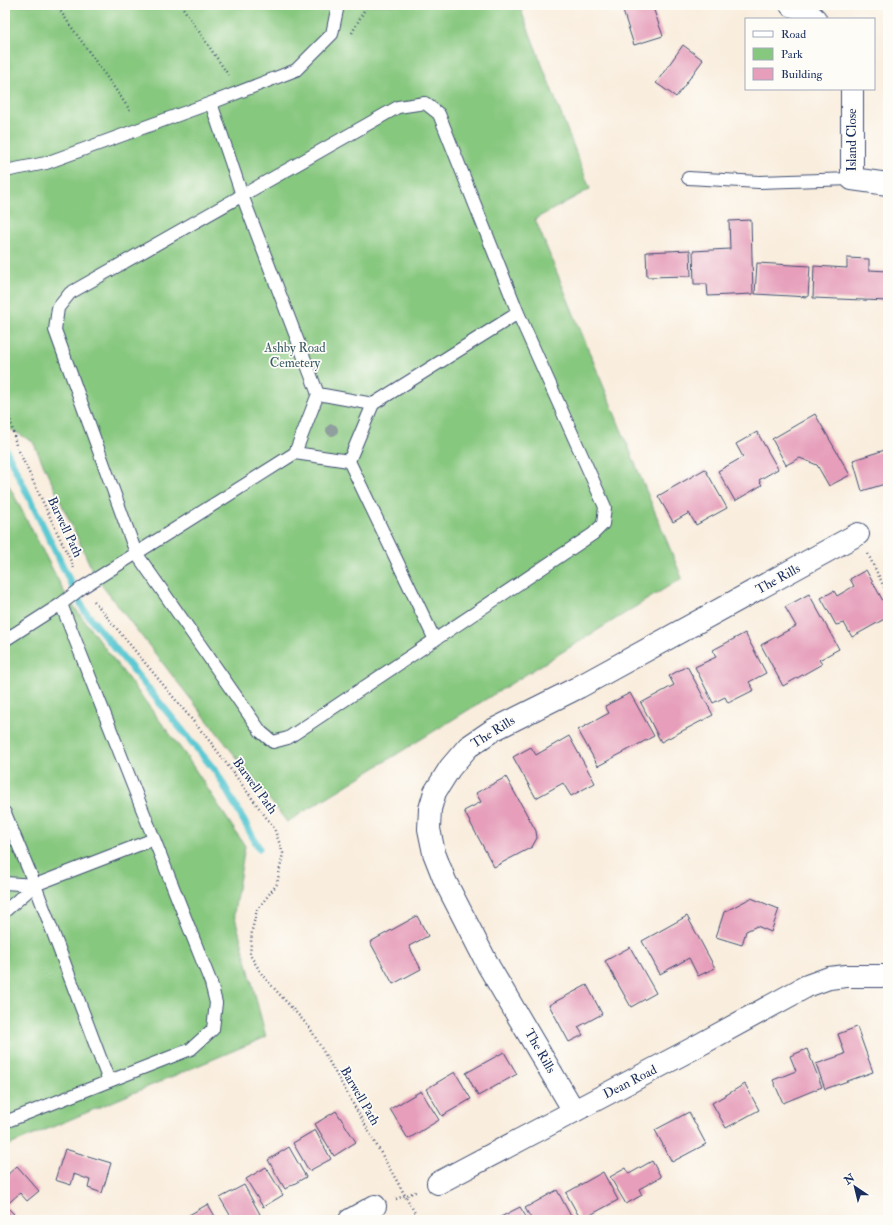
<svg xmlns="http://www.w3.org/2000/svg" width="893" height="1225" viewBox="0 0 893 1225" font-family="'IM FELL Double Pica',serif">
	<rect width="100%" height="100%" fill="#fdfcf7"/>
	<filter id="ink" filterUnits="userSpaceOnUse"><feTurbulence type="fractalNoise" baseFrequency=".025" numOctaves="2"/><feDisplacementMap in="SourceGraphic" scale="8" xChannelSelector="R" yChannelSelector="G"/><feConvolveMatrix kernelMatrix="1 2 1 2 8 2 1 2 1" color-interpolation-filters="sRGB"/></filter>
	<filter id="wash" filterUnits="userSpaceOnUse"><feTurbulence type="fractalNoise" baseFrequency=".012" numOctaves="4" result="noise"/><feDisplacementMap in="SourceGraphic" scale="16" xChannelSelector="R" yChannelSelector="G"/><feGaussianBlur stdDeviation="0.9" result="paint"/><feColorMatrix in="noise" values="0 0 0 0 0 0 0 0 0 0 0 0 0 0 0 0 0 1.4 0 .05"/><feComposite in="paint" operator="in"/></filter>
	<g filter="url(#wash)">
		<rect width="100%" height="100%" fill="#f9eddd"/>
		<path fill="#87c87f" stroke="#517c6e" d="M5 5H519L590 189 535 219 682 578 287 822 96 578 33 442 5 426Z
			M5 478 68 599 185 754 245 846 234 913 266 1037 5 1147Z"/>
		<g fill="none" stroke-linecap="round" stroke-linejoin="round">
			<path stroke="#5dc9d3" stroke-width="7" d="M5 448 84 610 217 773 259 848"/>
		</g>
		<g id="blocks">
			<path fill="#e69eba" d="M621 5H652L663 36 634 45Z
				M683 45 703 60 676 97 656 83Z
				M751 220 753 294 708 296 707 284H694L693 251 730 249 729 221Z
				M690 250 691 276 647 277 646 252Z
				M847 258 869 259V270L888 271V301L813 298 814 266 847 268Z
				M757 263 810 266 808 297 755 294Z
				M815 414 850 475 829 486 817 465 800 458 786 465 772 439Z
				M757 432 778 469 759 480 762 485 735 501 718 471 743 457 736 444Z
				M888 449V483L862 491 853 460Z
				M705 469 727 508 696 525 689 513 673 522 658 496Z
				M866 570 888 610V617L852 637 844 623 836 625 821 598 834 591 837 596 854 586 850 579Z
				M809 594 839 649 819 660 822 664 783 686 761 645 796 626 785 607Z
				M745 633 766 673 749 682 754 690 728 703 725 697 713 703 695 667 716 657 713 650Z
				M687 666 713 715 661 742 641 703 674 685 669 676Z
				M630 693 654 736 598 766 578 730 609 713 605 706Z
				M569 736 595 783 571 796 563 783 536 798 513 757 531 747 536 755Z
				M506 777 536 831 537 838 532 847 494 867 464 811 481 802 476 793Z
				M751 898 779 909 771 932 757 926 746 931 742 945 716 937 724 912Z
				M417 916 428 936 409 946 421 969 393 984 370 942Z
				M687 916 715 968 698 976 689 958 660 974 642 941Z
				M630 947 656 993 631 1007 605 961Z
				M587 985 602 1014 578 1027 583 1035 569 1042 549 1005Z
				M857 1027 873 1072 825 1089 816 1064 845 1054 838 1034Z
				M807 1049 822 1087 783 1103 773 1080 796 1071 790 1056Z
				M504 1052 517 1074 478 1096 466 1073Z
				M455 1072 471 1099 442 1116 426 1089Z
				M745 1084 759 1110 726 1128 712 1103Z
				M421 1091 439 1120 408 1139 390 1109Z
				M336 1111 356 1142 334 1156 315 1124Z
				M689 1112 706 1144 672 1162 655 1130Z
				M315 1130 331 1159 309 1171 293 1143Z
				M289 1147 306 1177 285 1189 268 1160Z
				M65 1149 111 1163 102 1193 88 1188 90 1180 74 1174 71 1185 55 1180Z
				M652 1161 661 1177 639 1189 642 1195 626 1204 610 1177 626 1168 629 1174Z
				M17 1166 39 1191 27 1201 20 1193 12 1200 6 1206 14 1214 5 1220V1177Z
				M266 1167 283 1195 263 1207 246 1179Z
				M603 1172 618 1200 581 1220 566 1193Z
				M244 1185 260 1214 251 1220H233L220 1198Z
				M557 1190 573 1220H532L525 1208Z
				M208 1204 217 1220H185L184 1218Z
				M520 1207 528 1220H495Z"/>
		</g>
	</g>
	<g filter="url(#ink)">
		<use href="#blocks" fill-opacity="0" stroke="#3c4c71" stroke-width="1"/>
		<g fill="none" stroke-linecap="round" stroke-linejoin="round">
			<defs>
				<path id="lane" d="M425 103 439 114 518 313 605 507 603 524 593 534 288 738 273 742 261 732 136 553 55 330 58 308 70 293 398 107Z
					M5 171 46 163 211 103 296 70 332 34 338 5
					M688 178 759 182 852 179
					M318 394 373 404 349 461
					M373 404 518 313
					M295 453 349 461 435 640
					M61 604 83 587 295 453 318 394 242 195 211 103
					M5 640 61 604 211 983 216 1003 213 1029 191 1049 5 1122
					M5 813 35 885 109 1081
					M5 883 35 885 5 911
					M35 885 154 839"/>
				<path id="street" d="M791 5 806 11 815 19
					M852 89V179L888 184
					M574 1111 489 967 445 881 434 853 429 829 430 809 435 792 450 768 468 747 493 730 579 687 858 534
					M438 1183 690 1050 807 986 829 978 846 976H888
					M350 1220 375 1206"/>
			</defs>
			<use href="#lane" stroke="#3c4c71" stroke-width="14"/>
			<use href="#street" stroke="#3c4c71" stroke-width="24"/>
			<path stroke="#3c4c71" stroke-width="2.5" stroke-dasharray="1 3" stroke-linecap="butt" d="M56 5 132 113
				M181 5 229 76
				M352 33 367 5
				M5 397 16 445 75 570
				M868 554 888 595
				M5 572V576
				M94 601 212 744 274 828 283 853 277 884 257 910 252 930 250 955 263 976 310 1028 419 1220
				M396 1199 418 1191"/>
			<use href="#lane" stroke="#fff" stroke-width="12"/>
			<use href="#street" stroke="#fff" stroke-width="22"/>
		</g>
		<circle fill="#909e9d" cx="332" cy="430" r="6"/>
	</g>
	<g text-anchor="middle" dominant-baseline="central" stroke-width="3.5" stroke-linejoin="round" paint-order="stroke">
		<g font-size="13" fill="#1b2f5e" stroke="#fdfcf7">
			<text transform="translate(852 140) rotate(-90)">Island Close</text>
			<text transform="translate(65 527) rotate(65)">Barwell Path</text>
			<text transform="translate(778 579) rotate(-29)">The Rills</text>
			<text transform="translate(493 732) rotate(-32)">The Rills</text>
			<text transform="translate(255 786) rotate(54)">Barwell Path</text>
			<text transform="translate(540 1051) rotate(60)">The Rills</text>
			<text transform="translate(630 1082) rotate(-27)">Dean Road</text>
			<text transform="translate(360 1096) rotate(60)">Barwell Path</text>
		</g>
		<g font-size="13" fill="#3b5d68" stroke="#fdfcf7">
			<text x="295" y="348">Ashby Road<tspan x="295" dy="15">Cemetery</tspan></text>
		</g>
	</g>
	<rect width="893" height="1225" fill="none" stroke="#fdfcf7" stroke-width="20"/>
	<rect x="745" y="18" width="130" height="72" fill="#fdfcf7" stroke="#a3aaba"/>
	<rect x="753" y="31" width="20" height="6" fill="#ffffff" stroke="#a3aaba"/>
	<text x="781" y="38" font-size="12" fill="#1b2f5e">Road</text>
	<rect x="753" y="48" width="20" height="12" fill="#87c87f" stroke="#a3aaba"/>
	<text x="781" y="58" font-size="12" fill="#1b2f5e">Park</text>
	<rect x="753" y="68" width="20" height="12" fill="#e69eba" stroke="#a3aaba"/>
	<text x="781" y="78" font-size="12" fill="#1b2f5e">Building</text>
	<g transform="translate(855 1187) rotate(325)" stroke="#fdfcf7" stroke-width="3" paint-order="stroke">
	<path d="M0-3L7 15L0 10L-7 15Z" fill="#1b2f5e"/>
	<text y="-6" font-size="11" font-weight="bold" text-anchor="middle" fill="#1b2f5e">N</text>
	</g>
</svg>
